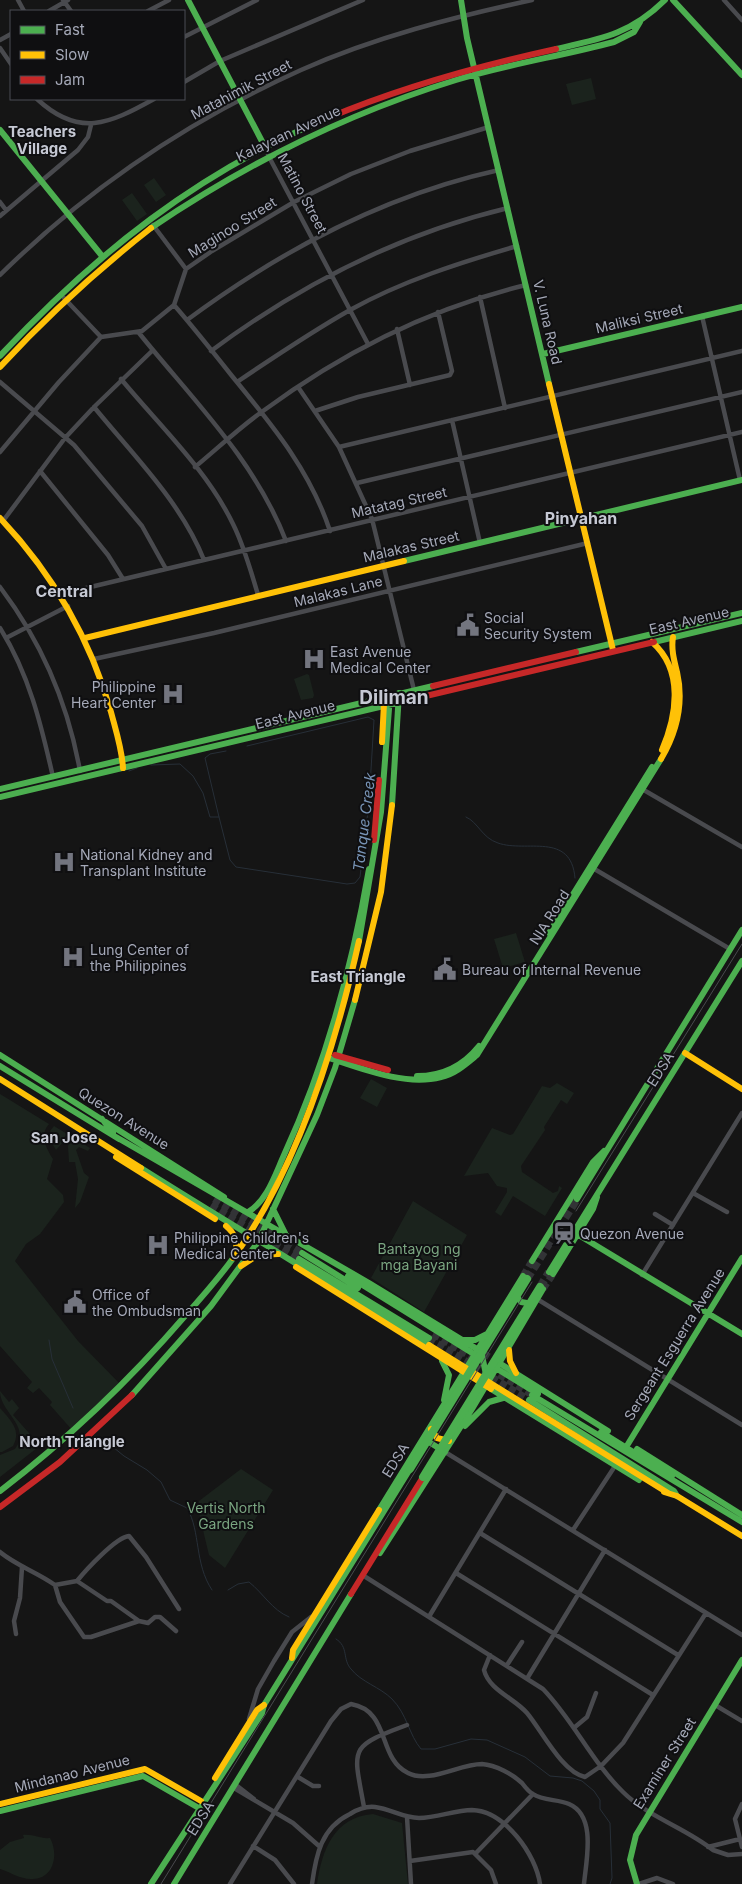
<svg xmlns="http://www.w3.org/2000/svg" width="742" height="1884" viewBox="0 0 742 1884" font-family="Inter,sans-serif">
	<rect width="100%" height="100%" fill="#151515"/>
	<path fill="#1b231d" d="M591 78 596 99 572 105 566 84Z
		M154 178 166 195 156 202 144 185Z
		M132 193 147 214 137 221 122 200Z
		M307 674 309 675 314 695 313 698 301 700 294 679Z
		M516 933 525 962 503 968 494 939Z
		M371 1079 387 1088 377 1107 360 1098Z
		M557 1083 574 1093 567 1104 561 1100 544 1127 545 1130 521 1166 522 1172 553 1193 558 1191 559 1186 562 1188 545 1216 513 1196 501 1216 495 1212 507 1192V1188L497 1186 488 1173 464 1176 492 1128 510 1135 513 1134 542 1086 550 1088Z
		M0 1094 49 1124C39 1135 46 1148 53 1159L47 1179 63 1195 64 1202 40 1234 26 1244 15 1261 78 1341 121 1385 73 1431 50 1405 52 1402 39 1388 33 1393 27 1388 32 1382 0 1346Z
		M54 1126 90 1148 88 1151 79 1147 76 1150 84 1173 89 1177 80 1202 75 1208 78 1179 75 1162H69L68 1146 71 1139 67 1135 63 1138 64 1141 56 1150 53 1145 55 1138 50 1131Z
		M413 1201 467 1235 424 1312 371 1278Z
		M0 1391 9 1402 12 1399 19 1408 13 1415 29 1433 37 1448 0 1477V1455L15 1449C32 1426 0 1413 0 1391Z
		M0 1408C10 1420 22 1430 13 1446L2 1452H0Z
		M241 1469 273 1490 225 1568 209 1555 198 1509 199 1501Z
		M373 1814 402 1823 408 1884H317C322 1850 334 1817 373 1814Z
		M23 1835C34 1834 40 1839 50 1838 59 1854 54 1880 31 1879 20 1879 10 1872 0 1869V1850L10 1842 24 1838Z"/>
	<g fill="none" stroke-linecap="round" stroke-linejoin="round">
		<path stroke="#272f38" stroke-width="1" d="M151 765 180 764 193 776 203 793 210 817H219L205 758 210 754 226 751
			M129 771 137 768
			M219 817 230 860 236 867 347 884 355 883 360 877 369 803 374 720 368 717 247 746
			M466 817C478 822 482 838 498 843 526 853 571 831 575 878
			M49 1340 52 1359 73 1408
			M95 1437 108 1443 124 1456 147 1470 161 1482 170 1500 187 1508C201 1532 194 1563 212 1590
			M228 1590 238 1584 249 1582C263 1593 272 1610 289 1617
			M336 1639C349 1647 342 1659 351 1669 361 1682 380 1687 392 1699 407 1714 409 1735 421 1749H435L471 1739 487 1740 525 1757 550 1776 573 1778 582 1781 594 1791 600 1800V1809L610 1823 612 1878 610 1884"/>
		<path stroke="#323336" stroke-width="7" stroke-dasharray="7 3.5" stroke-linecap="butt" d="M214 1199 302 1253
			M211 1205 299 1259
			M523 1276 532 1261
			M543 1289 553 1274
			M433 1334 476 1360
			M429 1338 529 1400
			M483 1353 496 1361
			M490 1369 532 1395"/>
		<path stroke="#323336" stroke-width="8" stroke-dasharray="8 4" stroke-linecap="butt" d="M527 1279 577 1199
			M540 1287 549 1272"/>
		<path stroke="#494a4e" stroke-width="4.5" d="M18 0 24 11
			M63 0 71 11
			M724 0 742 20
			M49 11 68 0
			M148 11 169 0
			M184 37 257 0
			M0 40 11 34
			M0 48 11 64
			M184 82 220 61 363 0
			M37 99C79 138 109 124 154 99
			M268 155 368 344
			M0 202 6 210
			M0 216 78 150 88 137 91 125
			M153 225 186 269
			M0 275C87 189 190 120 301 70 375 37 454 17 532 0
			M480 297 505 408
			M64 298 101 337
			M174 305C194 328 213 352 232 376 272 425 310 470 330 531
			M702 316 740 480
			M187 320C280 251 385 195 499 170
			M397 329 410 385
			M139 333C192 399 255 460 286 541
			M211 351C301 284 399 234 508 208
			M121 379C159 425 207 470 233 524 244 546 251 571 258 595
			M0 382 74 445 142 526 166 569
			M237 382C274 357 311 332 350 310 402 281 459 263 517 246
			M298 387 339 447 372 519 414 690
			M94 407C133 455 181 502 204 560
			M315 411 358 397 450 375 452 371 438 312
			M452 420 480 543
			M339 447 742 351
			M0 452 59 382 101 337 142 331 174 305 186 269 212 251 294 202 351 174 410 151 489 127
			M195 467C218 448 239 428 263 411 343 352 430 308 526 285
			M40 471 108 555 123 579
			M357 483 742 392
			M3 521 65 438 94 407 153 350
			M0 587C41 641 68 704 80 771
			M61 594 742 432
			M0 628C29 674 41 724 53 777
			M6 638 68 606
			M94 659 214 633 588 543
			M642 789 742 847
			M591 867 730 949
			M693 1193 727 1212
			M655 1214 673 1225
			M642 1275 742 1113
			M537 1299 742 1425
			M445 1452 742 1635
			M573 1530 615 1466
			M480 1533 678 1655
			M0 1552C17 1566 37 1572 55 1585L77 1581 107 1601H111L139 1621 148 1623 155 1617H160L176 1631
			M456 1573 653 1695
			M364 1576 543 1689C573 1720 592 1762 623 1792 648 1817 686 1828 713 1850L728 1855 742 1854
			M77 1581C85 1571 116 1537 129 1536L146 1557 179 1609
			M55 1585 60 1602 84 1637H91L139 1621
			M430 1615 506 1489
			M16 1634 14 1621 20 1598 22 1567
			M490 1655 484 1670C489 1690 514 1698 527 1713 542 1731 562 1772 585 1777L601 1766 623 1743 706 1613
			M507 1665 522 1642
			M528 1677 605 1550
			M715 1705 742 1721
			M249 1719 258 1689 274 1661 292 1632 311 1617
			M575 1727 587 1717 596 1693
			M298 1777 313 1786H319
			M236 1785 254 1799
			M234 1788 293 1823 319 1846
			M742 1804 735 1819 742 1847
			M364 1807C353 1747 348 1747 407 1725
			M407 1817 411 1884
			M253 1846 275 1860 294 1884
			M708 1847 740 1839
			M476 1853 533 1794
			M410 1861 473 1852 491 1870 496 1884
			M230 1884 331 1721 341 1709 351 1704C391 1711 377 1758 408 1773 429 1784 459 1764 482 1764 496 1765 512 1774 522 1783 525 1787 529 1792 533 1794 543 1801 558 1799 569 1804 597 1816 586 1861 584 1884
			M312 1884C316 1855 321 1828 350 1814 358 1809 366 1806 375 1807 391 1809 403 1818 419 1818 437 1818 455 1810 472 1810 505 1811 536 1855 540 1884
			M639 1884 657 1878 673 1884"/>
		<path stroke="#4caf50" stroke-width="6" d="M188 0 266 149
			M461 0 467 38 549 384
			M673 0 742 75
			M556 49C601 39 631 34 665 0
			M0 130 102 256
			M151 228C247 163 345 114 456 80 508 64 562 56 614 42L634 32 640 22
			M543 354 742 307
			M0 356C95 254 198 172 328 118
			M404 561 742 480
			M654 642 742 621
			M576 652 742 613
			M0 789 433 686
			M0 797 409 700
			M392 805 399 693
			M549 933 652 767
			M359 941 381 812 390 696
			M0 1055 224 1197
			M323 1056C358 1067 404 1087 441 1077 455 1074 466 1064 477 1055L661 759
			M0 1066 119 1139
			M417 1076C443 1076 463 1066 479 1046
			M102 1119 113 1133
			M116 1137 369 1283 482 1352
			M141 1168C236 1228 333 1285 429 1345
			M577 1199 742 930
			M273 1209 285 1233
			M248 1212C267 1201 275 1175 284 1155 326 1064 352 968 369 869
			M577 1234 742 1334
			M302 1253 358 1288
			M299 1259 429 1338
			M532 1261 593 1162 604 1151
			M549 1272 742 961
			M553 1274 593 1209 597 1197
			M348 1276 477 1356
			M514 1293 521 1302 533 1304
			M464 1340H475L487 1334
			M481 1351 487 1379
			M442 1361 449 1375 444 1400
			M496 1361 608 1431
			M494 1367 538 1394
			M491 1389 639 1480
			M132 1395 211 1306 258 1242 317 1115 335 1068 355 1000
			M532 1395 742 1522
			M529 1400 674 1491 677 1496
			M465 1426 489 1402 503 1398
			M601 1432 672 1476
			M422 1441 429 1442 445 1452
			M628 1444 742 1258
			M637 1449 742 1515
			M0 1491C68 1439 129 1381 185 1316 202 1297 219 1278 234 1257
			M379 1510 523 1276
			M380 1553 472 1409 543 1289
			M0 1811 143 1776 197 1807
			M151 1884 262 1713 264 1705 410 1469
			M174 1884 351 1594
			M637 1884 630 1860 636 1835 742 1660"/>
		<path stroke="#ffc107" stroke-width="6" d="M0 367C48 315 96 271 151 228
			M549 384 613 650
			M0 518C53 574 90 638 111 712 116 731 122 749 123 768
			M85 638 404 561
			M652 642C684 670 677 715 662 750
			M382 742 384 703
			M661 759C677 732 684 703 677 672 674 660 671 649 673 637
			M355 1000 381 892 392 805
			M685 1053 742 1089
			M0 1079 141 1168
			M116 1157 215 1219
			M226 1226C237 1235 239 1245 233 1258
			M234 1257C298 1167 335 1048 359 941
			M241 1266 258 1255 278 1254
			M296 1267 491 1389
			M429 1345 668 1493
			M509 1350 510 1361 516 1373
			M431 1429 437 1438 449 1441
			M664 1492 677 1496 742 1536
			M292 1658 293 1650 379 1510
			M215 1778 257 1710 264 1705
			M0 1804 145 1769 201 1801"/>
		<path stroke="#c62828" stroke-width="6" d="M328 118C402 87 478 66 556 49
			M433 686 576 652
			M409 700 654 642
			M374 840 379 780
			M335 1055 388 1070
			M0 1507 60 1462 132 1395
			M351 1594 423 1477"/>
		<path stroke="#494a4e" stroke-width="1" d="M576 1211 742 944
			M161 1884 532 1282"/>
		<path stroke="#4caf50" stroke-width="8" d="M410 1469 527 1279
			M423 1477 540 1287"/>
	</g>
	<defs>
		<symbol id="civic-bare" viewBox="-9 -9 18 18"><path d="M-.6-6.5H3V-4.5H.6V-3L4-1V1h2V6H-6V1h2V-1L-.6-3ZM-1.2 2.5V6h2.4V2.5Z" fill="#73757f" stroke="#0f0f11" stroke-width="2.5" paint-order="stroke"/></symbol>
		<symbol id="hospital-bare" viewBox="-9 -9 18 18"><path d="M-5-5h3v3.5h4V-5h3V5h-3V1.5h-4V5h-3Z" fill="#73757f" stroke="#0f0f11" stroke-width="2.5" paint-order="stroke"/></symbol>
		<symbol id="station-bare" viewBox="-9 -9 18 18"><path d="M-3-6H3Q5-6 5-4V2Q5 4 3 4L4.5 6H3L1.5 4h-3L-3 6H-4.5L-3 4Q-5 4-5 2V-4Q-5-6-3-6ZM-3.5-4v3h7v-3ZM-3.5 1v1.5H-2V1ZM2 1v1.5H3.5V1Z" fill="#73757f" stroke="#0f0f11" stroke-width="2.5" paint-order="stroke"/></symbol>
	</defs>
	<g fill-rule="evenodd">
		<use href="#civic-bare" x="452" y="609" width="32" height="32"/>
		<use href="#hospital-bare" x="298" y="643" width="32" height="32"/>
		<use href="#hospital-bare" x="157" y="678" width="32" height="32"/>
		<use href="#hospital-bare" x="48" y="846" width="32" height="32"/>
		<use href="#hospital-bare" x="57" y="941" width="32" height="32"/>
		<use href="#civic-bare" x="429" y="953" width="32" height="32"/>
		<use href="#station-bare" x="548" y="1217" width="32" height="32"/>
		<use href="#hospital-bare" x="142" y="1229" width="32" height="32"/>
		<use href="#civic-bare" x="59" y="1286" width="32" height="32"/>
	</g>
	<g text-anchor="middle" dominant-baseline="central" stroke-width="4" stroke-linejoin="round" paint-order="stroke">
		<g font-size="14" fill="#a5a9b8" stroke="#0f0f11">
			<text transform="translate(241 89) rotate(-28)">Matahimik Street</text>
			<text transform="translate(288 133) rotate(-25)">Kalayaan Avenue</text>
			<text transform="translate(303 193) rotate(62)">Matino Street</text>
			<text transform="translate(232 227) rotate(-32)">Maginoo Street</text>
			<text transform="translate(639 318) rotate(-13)">Maliksi Street</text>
			<text transform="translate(548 322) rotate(77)">V. Luna Road</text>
			<text transform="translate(399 502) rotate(-13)">Matatag Street</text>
			<text transform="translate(411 546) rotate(-13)">Malakas Street</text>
			<text transform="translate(338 591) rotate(-14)">Malakas Lane</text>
			<text transform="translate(689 620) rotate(-13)">East Avenue</text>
			<text transform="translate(295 714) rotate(-14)">East Avenue</text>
			<text transform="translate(549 917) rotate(-58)">NIA Road</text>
			<text transform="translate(660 1069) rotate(-58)">EDSA</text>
			<text transform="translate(124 1118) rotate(32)">Quezon Avenue</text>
			<text transform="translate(674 1344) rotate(-58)">Sergeant Esguerra Avenue</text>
			<text transform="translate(395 1460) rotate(-58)">EDSA</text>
			<text transform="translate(664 1763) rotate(-58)">Examiner Street</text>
			<text transform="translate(72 1773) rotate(-14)">Mindanao Avenue</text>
			<text transform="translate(200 1818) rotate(-58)">EDSA</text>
		</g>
		<g font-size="14" fill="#a5a9b8" stroke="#0f0f11" text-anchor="start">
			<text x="484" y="617">Social<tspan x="484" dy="16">Security System</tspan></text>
			<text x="330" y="651">East Avenue<tspan x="330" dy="16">Medical Center</tspan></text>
			<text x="156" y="686" text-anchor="end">Philippine<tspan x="156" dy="16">Heart Center</tspan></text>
			<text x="80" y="854">National Kidney and<tspan x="80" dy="16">Transplant Institute</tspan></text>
			<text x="90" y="949">Lung Center of<tspan x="90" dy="16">the Philippines</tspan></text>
			<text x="462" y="969">Bureau of Internal Revenue</text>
			<text x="580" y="1233">Quezon Avenue</text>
			<text x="174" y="1237">Philippine Children's<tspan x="174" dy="16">Medical Center</tspan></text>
			<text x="92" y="1294">Office of<tspan x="92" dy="16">the Ombudsman</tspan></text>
		</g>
		<g font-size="14" fill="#7aa580" stroke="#0f0f11">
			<text x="419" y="1248">Bantayog ng<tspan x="419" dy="16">mga Bayani</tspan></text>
			<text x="226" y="1507">Vertis North<tspan x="226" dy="16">Gardens</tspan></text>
		</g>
		<g font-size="15" font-weight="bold" fill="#c6c9d4" stroke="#0f0f11">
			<text x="42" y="131">Teachers<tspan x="42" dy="17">Village</tspan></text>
			<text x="358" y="976">East Triangle</text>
			<text x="64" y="1137">San Jose</text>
			<text x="72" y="1441">North Triangle</text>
		</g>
		<g font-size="15" font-style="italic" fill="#7894b6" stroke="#0f0f11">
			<text transform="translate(364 822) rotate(-83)">Tanque Creek</text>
		</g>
		<g font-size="16" font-weight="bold" fill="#c6c9d4" stroke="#0f0f11">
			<text x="581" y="518">Pinyahan</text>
			<text x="64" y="591">Central</text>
		</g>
		<g font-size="19" font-weight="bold" fill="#c6c9d4" stroke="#0f0f11">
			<text x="394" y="697">Diliman</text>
		</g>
	</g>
	<rect x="10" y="10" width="175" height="90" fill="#0f0f11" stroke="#4b4d54"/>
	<rect x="20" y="26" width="25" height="8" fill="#4caf50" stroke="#4b4d54"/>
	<text x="55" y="35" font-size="15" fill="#a5a9b8">Fast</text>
	<rect x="20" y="51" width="25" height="8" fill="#ffc107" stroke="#4b4d54"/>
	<text x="55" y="60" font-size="15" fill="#a5a9b8">Slow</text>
	<rect x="20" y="76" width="25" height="8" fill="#c62828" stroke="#4b4d54"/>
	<text x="55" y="85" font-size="15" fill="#a5a9b8">Jam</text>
</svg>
